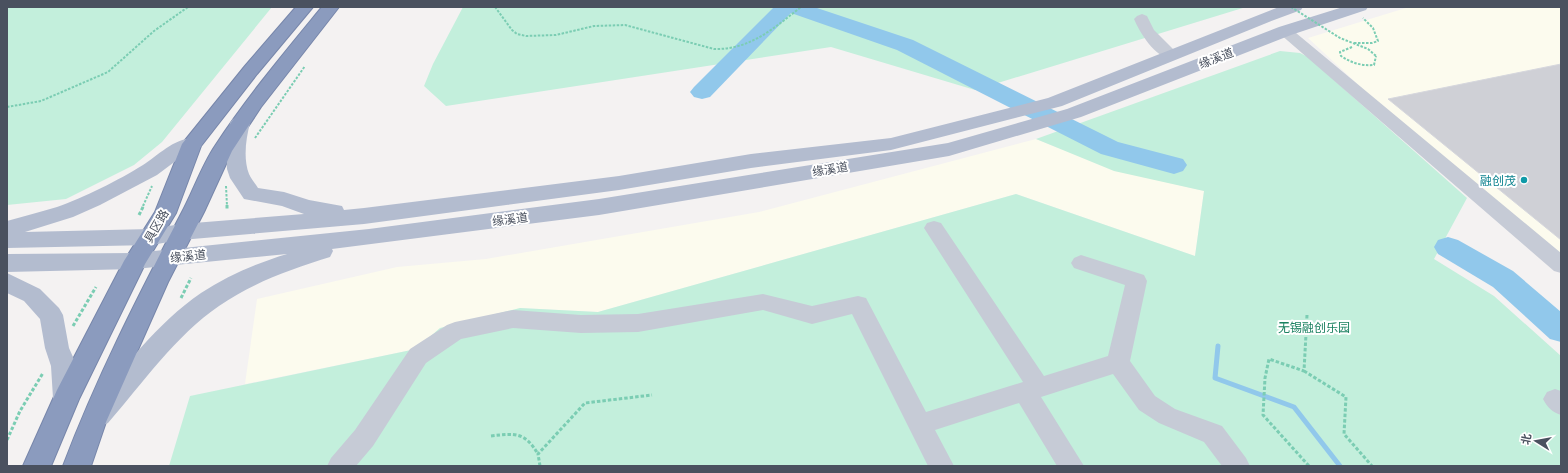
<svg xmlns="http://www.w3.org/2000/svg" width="1568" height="473" viewBox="0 0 1568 473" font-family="'Golos Text','Noto Sans SC',sans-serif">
	<rect width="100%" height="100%" fill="#f4f2f2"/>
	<path fill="#fcfbee" d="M1409 7H1561V273L1308 38Z
		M1036 139 1114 170 1204 191 1195 256 1016 194 598 312 520 308 416 349 245 384 257 299 397 267 486 259 759 212Z"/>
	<path fill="#c3efdc" d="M7 7H272L162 142 134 165 66 199 7 205Z
		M463 7H1246L975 90 831 47 446 106 424 86 433 64Z
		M1280 51 1300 53 1308 57 1467 198 1434 259 1494 296 1561 356V466H169L190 396 416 349 440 328 520 308 598 312 1016 194 1195 256 1204 191 1114 171 1036 139Z"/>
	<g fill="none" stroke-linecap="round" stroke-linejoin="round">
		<path stroke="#91c8eb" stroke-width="5" d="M1218 346 1215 378 1294 407 1340 466"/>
		<path fill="#91c8eb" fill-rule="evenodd" d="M774 7H814L913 40 1118 142 1183 159 1187 165 1183 171 1174 174 1101 154 897 50 791 13 710 97 702 99 694 97 690 92 694 87Z
			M1448 237 1458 240 1513 271 1561 312V342L1550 339 1493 287 1438 254 1434 247 1438 240Z"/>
	</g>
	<path fill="#cfd0d6" stroke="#d6d7dd" d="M1561 64V240L1388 99Z"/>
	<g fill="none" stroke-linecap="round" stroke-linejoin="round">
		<defs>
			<path id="highway" d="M296 7H313L257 74 201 146 176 213 145 264 79 399 51 466H23L57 390 124 261 155 212 182 144 245 66Z
				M322 7H339L261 107 232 151 204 212 168 282 106 422 91 466H63C96 379 138 296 181 214 193 192 201 167 215 146 247 97 285 52 322 7Z"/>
		</defs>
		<use href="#highway" stroke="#7786aa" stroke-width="2"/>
		<path stroke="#7bcdb3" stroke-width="2" stroke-dasharray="2.5 1.5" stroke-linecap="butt" d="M495 7 512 30 517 34 526 36 556 35 594 26 625 25 714 49C750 50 774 28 801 7
			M1354 43H1372L1378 41 1373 28 1363 18
			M1352 47 1340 52 1341 56C1352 63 1361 66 1374 65L1376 56
			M7 107 41 101 108 72 154 31 188 7
			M255 138 305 66
			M226 186 227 206
			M143 206 152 186"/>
		<path stroke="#7bcdb3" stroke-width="3" stroke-dasharray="3.5 2" stroke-linecap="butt" d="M227 205V210
			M139 215 144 205
			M181 298 191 278
			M1307 315 1304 371 1269 359 1265 378 1263 415 1309 466
			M73 326 96 287
			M1304 371 1346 397 1344 434 1372 466
			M491 436C515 433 525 432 538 454
			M7 440 20 411 43 373
			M540 466 538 454 585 403 652 395"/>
		<path fill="#c6cbd6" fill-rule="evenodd" d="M1142 14 1147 16 1154 30 1176 52 1178 55 1176 58C1158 63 1140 33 1134 19L1137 16Z
			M1285 26 1290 28 1561 253V273L1554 271 1280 34 1277 31 1280 28Z
			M934 221 941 223 1044 376 1108 356 1125 285 1074 268 1071 263 1074 258 1081 255 1144 275 1147 281 1130 361 1155 396 1175 409 1222 426 1246 458 1250 466H1222L1204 442 1159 423 1139 410 1113 374 1041 397 1084 466H1057L1019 403 935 430 954 466H928L852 314 812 324 763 310 638 332 581 333 513 328 461 339 426 363 373 446 356 466H327L331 458 355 430 410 349 447 325 455 322 513 310 581 315 638 314 763 294 812 306 858 296 866 298 926 412 1023 382 924 228 927 223Z
			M1555 389 1561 391V415C1552 412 1548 408 1543 399L1547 392Z"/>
		<path fill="#b3bccf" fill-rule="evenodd" d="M1279 7H1303L1301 10 1274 20 1062 106 891 150 751 168 619 190 364 224 181 240 151 245 7 248V221C24 216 41 212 57 207 83 198 119 180 143 165 159 155 178 134 199 139L202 144 199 149 181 157 157 175 100 205 73 217 25 232 151 229 181 224 304 214 282 206 244 199 230 178 227 169 226 149 230 123 233 119 240 117 247 119 250 123C246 139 243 158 249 174 251 179 255 183 258 188L284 192 309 200 342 206 344 210 364 208 619 176 751 154 891 138 1048 98Z
			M1343 7H1368L1366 10 1291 35 1081 117 949 156 599 215 332 249 333 251 330 257C291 269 252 283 219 306 176 335 142 384 108 423L99 427 90 423 86 415 90 407C124 368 157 323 201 293 227 276 257 263 287 254L135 269 7 272V254L135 253 369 229 599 199 948 143 1067 109 1279 27Z
			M7 273 40 289 59 308 63 315 69 348 77 366 79 398 75 406 66 409 57 406 53 398 51 366 45 348 40 319 24 301 7 293Z"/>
		<use href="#highway" fill="#8b9bbe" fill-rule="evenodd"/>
		<path stroke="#7bcdb3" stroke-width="2" stroke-dasharray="2.5 1.5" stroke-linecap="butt" d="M1291 7 1340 38 1368 49 1376 56"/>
	</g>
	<circle fill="#0f9aa8" stroke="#fff" stroke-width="1.5" cx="1524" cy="180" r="4"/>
	<g text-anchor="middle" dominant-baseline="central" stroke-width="4" stroke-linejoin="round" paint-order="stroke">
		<g font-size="12" fill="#4a515f" stroke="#fff">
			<text transform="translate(1216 58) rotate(-21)">缘溪道</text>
			<text transform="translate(830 169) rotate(-9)">缘溪道</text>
			<text transform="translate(510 219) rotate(-7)">缘溪道</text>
			<text transform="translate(156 226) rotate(-60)">具区路</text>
			<text transform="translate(188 256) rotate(-6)">缘溪道</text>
		</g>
		<g font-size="12" fill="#0d838f" stroke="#fff" text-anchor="end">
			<text x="1516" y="180">融创茂</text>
		</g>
		<g font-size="12" fill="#1a8160" stroke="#fff">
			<text x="1314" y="327">无锡融创乐园</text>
		</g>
	</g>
	<rect width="1568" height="473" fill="none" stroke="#4a515f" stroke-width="16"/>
	<g transform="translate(1536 441) rotate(281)" stroke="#ffffff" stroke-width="3" paint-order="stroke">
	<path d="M0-3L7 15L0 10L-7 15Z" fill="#4a515f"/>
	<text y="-6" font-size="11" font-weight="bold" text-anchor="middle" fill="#4a515f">北</text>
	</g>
</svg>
